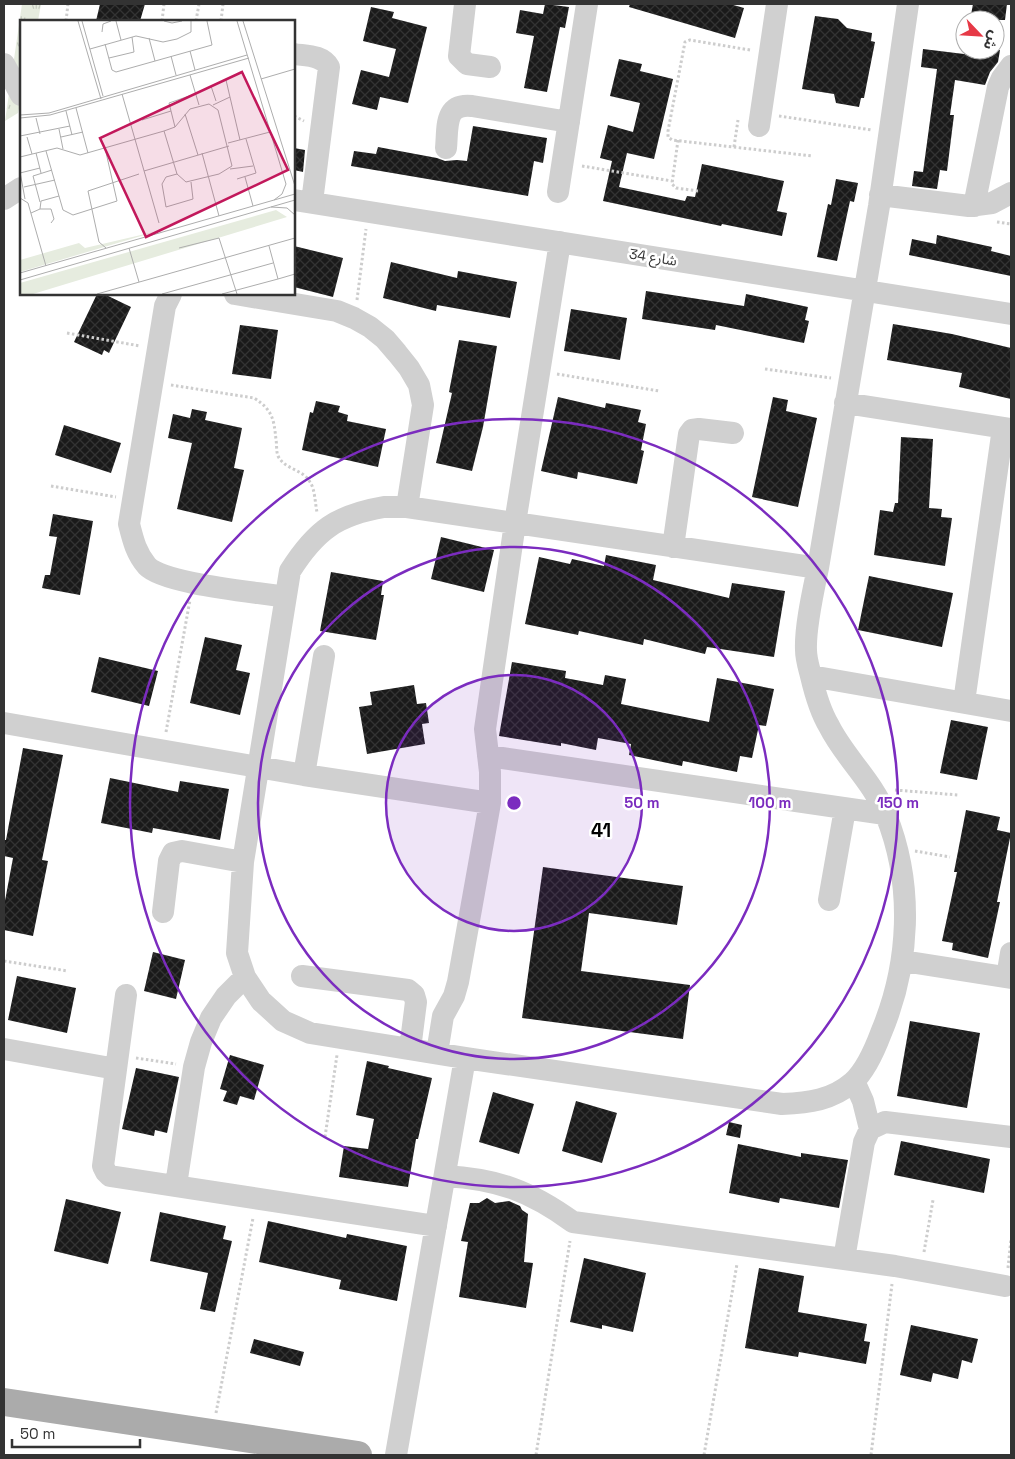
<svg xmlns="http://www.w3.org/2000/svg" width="1015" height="1459" viewBox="0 0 1015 1459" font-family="'Space Grotesk','Noto Sans Arabic',sans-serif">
	<defs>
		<pattern id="grass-tufts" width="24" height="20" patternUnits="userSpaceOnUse" patternTransform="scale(1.25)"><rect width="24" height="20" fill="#e6ecdf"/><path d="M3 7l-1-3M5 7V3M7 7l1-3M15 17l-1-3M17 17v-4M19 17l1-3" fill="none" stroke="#c6cbc0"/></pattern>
		<pattern id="building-cross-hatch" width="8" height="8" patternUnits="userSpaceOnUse" patternTransform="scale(1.25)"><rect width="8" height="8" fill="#1a1a1a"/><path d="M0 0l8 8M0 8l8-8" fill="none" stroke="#333"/></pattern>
	</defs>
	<rect width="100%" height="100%" fill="#fff"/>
	<path fill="url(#grass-tufts)" d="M22 4H41L38 21H21V100L18 113 5 121Z"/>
	<path fill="url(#building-cross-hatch)" d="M100 4H145L140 21H96Z
		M545 4 569 7 565 28 560 27 547 92 524 88 534 36 516 33 520 10 543 14Z
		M630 4H730L744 8 735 38 629 7Z
		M973 4H1007L1005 20H970Z
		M371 7 394 12 392 18 427 27 408 103 380 97 377 110 352 104 361 70 389 77 396 49 363 41Z
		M815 16 838 19 847 28 872 33 871 41 875 42 864 98H861L859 107 836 103 834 94 802 89Z
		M923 49 964 54 965 50H1000L998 62 990 72 985 85 955 80 950 115H954L947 171 940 170 937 189 912 186 914 171 923 172 937 69 921 67Z
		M619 59 642 64 640 71 673 79 654 159 627 153 619 187 685 201 687 196 695 197 702 164 784 181 777 211 787 213 782 236 722 224 721 226 603 201 612 161 600 158 608 125 633 132 640 103 610 96Z
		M473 126 547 138 543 163 534 161 528 196 351 166 354 151 376 154 378 147 437 158 445 161 457 160 467 161Z
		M294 148 305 150 303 172 294 170Z
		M836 179 858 183 854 202 850 201 837 261 817 257 828 204 831 205Z
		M937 235 992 247 991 251 1011 256V276L909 255 912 239 936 244Z
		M294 246 343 258 333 297 294 287Z
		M391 262 457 278 458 271 517 282 510 318 437 305 436 311 383 298Z
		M646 291 744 306 746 294 808 307 805 320 809 321 804 343 716 325 715 330 642 319Z
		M97 294H104L131 307 109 353 104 350 102 355 74 342Z
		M571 309 627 318 620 360 564 351Z
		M893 324 952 334 1011 348V399L959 387 962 373 887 360Z
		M240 325 278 330 271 379 232 374Z
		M459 340 497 346 483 427 472 471 436 463 452 393 449 392Z
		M558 397 605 408 606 403 641 410 638 422 646 424 641 450 644 451 637 484 578 472 577 479 541 471Z
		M773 397 788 400 786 411 817 418 798 507 752 497Z
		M316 401 340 406 338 412 348 415 347 421 386 429 378 467 302 450 310 412 313 413Z
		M192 409 207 412 205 420 242 428 234 468 244 470 232 522 177 509 192 443 168 438 173 414 190 418Z
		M64 425 121 443 111 473 55 455Z
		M901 437 933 439 929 508 942 509 941 517 952 518 945 566 874 555 880 510 893 512 895 503H898Z
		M53 514 93 521 80 595 42 588 45 575H50L57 537 49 536Z
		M441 537 494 550 484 592 431 579Z
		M606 555 656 565 653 580 729 598 732 583 785 591 774 657 707 647 705 654 644 639 643 645 579 631 578 635 525 624 539 557 570 564 572 559 604 566Z
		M331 572 383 581 381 595H384L376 640 320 631Z
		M869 576 953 593 942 647 858 630Z
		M205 637 242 645 236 670 250 673 240 715 190 703Z
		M99 657 158 671 149 706 91 692Z
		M512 662 566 671 565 678 603 685 605 675 626 679 621 704 709 722 717 678 774 689 766 726 759 725 752 758 740 756 737 772 683 761 682 766 629 755 631 744 598 738 596 750 561 743V746L499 736Z
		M414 685 417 704 426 703 429 723 422 724 425 744 367 754 359 707 372 705 370 692Z
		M951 720 988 727 977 780 940 773Z
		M23 748 63 755 42 860 48 861 33 936 4 930V906L13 858 4 856V840H6Z
		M110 778 178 792 180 781 229 789 220 840 153 828 152 833 101 823Z
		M966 810 1000 817 997 830 1011 833 997 902H1000L988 958 952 950 953 943 942 941 957 872H954Z
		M543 867 683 886 677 925 589 913 581 971 690 985 683 1039 522 1018Z
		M153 952 185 960 176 999 144 991Z
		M17 976 76 988 67 1033 8 1020Z
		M910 1021 980 1033 967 1108 897 1096Z
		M230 1055 264 1065 254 1100 240 1096 237 1105 223 1101 227 1091 220 1089Z
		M367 1061 389 1066 388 1068 432 1078 418 1139H416L408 1187 339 1177 344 1146 368 1149 374 1119 356 1115Z
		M136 1068 179 1077 167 1133 155 1130 154 1136 122 1129Z
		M493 1092 534 1104 519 1154 479 1142Z
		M576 1101 617 1113 602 1163 562 1151Z
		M729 1122 742 1125 740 1138 726 1135Z
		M901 1141 990 1159 984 1193 894 1175Z
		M738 1144 801 1157V1153L848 1160 839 1208 780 1198 779 1203 729 1193Z
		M487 1198 495 1203 509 1201 520 1206 522 1210 528 1214 524 1262 533 1263 526 1308 459 1297 468 1242 461 1241 470 1203H479Z
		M66 1199 121 1212 108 1264 54 1251Z
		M160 1212 226 1226 223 1239 232 1241 215 1312 200 1309 208 1273 150 1261Z
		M268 1221 346 1238 347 1234 407 1246 397 1301 339 1289 341 1280 259 1262Z
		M584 1258 646 1273 633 1332 602 1325V1329L570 1322Z
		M759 1268 804 1276 798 1312 867 1324 864 1341 870 1342 866 1364 799 1352 798 1357 745 1348Z
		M911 1325 978 1339 972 1363 962 1360 958 1379 933 1373 931 1382 900 1375Z
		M254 1339 304 1352 300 1366 250 1353Z"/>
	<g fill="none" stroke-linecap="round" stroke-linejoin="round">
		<path stroke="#cdcdcd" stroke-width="3" stroke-dasharray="2.5 2.5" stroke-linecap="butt" d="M66 21 68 4
			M162 21 164 4
			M196 21 199 4
			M221 21 223 4
			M750 50 690 40 685 42 668 131V137L672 140 812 156
			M294 116 304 121
			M779 116 872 130
			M678 140 672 184 676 188 698 191
			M734 147 738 120
			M582 166 672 181
			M997 222 1011 224
			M357 300 366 229
			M67 333 140 346
			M765 369 831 378
			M557 374 659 391
			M171 385 254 398C273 410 274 420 276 440 277 445 276 451 278 456 285 470 303 469 310 482 315 489 315 503 317 512
			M51 486 116 497
			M166 732 190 600
			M895 790 958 795
			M915 851 950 857
			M4 961 68 971
			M136 1058 176 1064
			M325 1137 337 1055
			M924 1252 933 1200
			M1008 1268 1011 1239
			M216 1413 253 1218
			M536 1455 570 1241
			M704 1455 737 1264
			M871 1455 892 1284"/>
		<path stroke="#d0d0d0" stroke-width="22" d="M465 4 459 56 467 64 490 67
			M294 54C307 56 322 55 329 67L312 202
			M4 64 21 95
			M759 126 777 4
			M446 148C448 127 444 103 472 106L569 122
			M558 192 587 4
			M880 195 969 206 992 203 1011 193
			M4 199 21 188
			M294 200 1011 314
			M974 206 998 87 1002 78 1011 66
			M171 294 165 306 129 524C133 540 136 553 147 566 164 584 257 592 285 597
			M235 294 337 311 354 318 370 327 385 339 397 353 409 368 419 385 423 405 407 507
			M845 403 1011 429
			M384 507H407L818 568C813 592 805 627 806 650 806 659 809 668 811 676 815 693 820 711 829 726 845 758 872 780 886 815 914 885 910 964 881 1033 875 1049 866 1070 853 1082 832 1100 809 1103 782 1104L465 1058 310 1033 283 1021 261 1001 245 977 237 953 243 862 290 571C316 530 337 515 384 507Z
			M673 547 689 434 692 430 699 429 733 433
			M818 568 879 206 908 4
			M811 676 1011 711
			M964 702 1003 428
			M4 723 304 775 490 803
			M488 756 885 814
			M304 775 324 656
			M829 900 845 809
			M163 912 169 861 173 853 182 851 243 862
			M903 961 1011 978
			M302 976 408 990 414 995 416 1002 410 1049
			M1007 977 1011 953
			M126 995 103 1166 106 1172 110 1176 436 1226
			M4 1049 116 1069
			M437 1053 443 1016 454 996 458 982 490 803V772L485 729 515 523 560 242
			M870 1129 885 1122 1011 1137
			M445 1176C498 1179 530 1191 573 1222L895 1266 1005 1286
			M176 1185 194 1067 201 1042 211 1018 226 996 245 977
			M844 1259 864 1142 870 1129 863 1101 854 1081
			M396 1455 465 1058"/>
		<path stroke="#ababab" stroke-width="28" d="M4 1402 358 1455"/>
	</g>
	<circle cx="514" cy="803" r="128" fill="#7b2cbf" fill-opacity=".12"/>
	<g fill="none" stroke="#7b2cbf" stroke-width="2.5">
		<circle cx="514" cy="803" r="128"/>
		<circle cx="514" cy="803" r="256"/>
		<circle cx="514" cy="803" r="384"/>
	</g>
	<g text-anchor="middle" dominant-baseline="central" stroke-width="5" stroke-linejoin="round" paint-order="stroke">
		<g font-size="14" fill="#333" stroke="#fff">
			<text transform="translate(653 257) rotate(9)">شارع 34</text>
		</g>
		<g font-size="19" font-weight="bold" fill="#000" stroke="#fff">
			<text x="601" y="830">41</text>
		</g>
	</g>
	<g transform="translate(20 20)">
		<rect width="275" height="275" fill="#fff"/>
		<path d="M256 190 267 197 13 274H0V263ZM138 211 0 252V240L59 223 65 228Z" fill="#e6ecdf"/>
		<path fill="none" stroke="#adadad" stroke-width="1" d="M58 1 81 79M62 1 83 76M96 1 101 20M144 1 152 3 162 1M217 1 266 164 262 174 254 180M223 1 275 166M82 12 83 4 91 1M129 18 135 41M85 24 92 50 96 52 192 25 187 1M70 29 116 16 143 22 157 19 171 12V1M170 31 175 50M151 36 156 55M89 38 114 32 112 17M170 55 179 85M241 59 275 49M206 60 220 120M191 66 196 81M102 74 139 203M189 84 198 90 212 146 199 154 166 162 157 154 144 111 155 107 170 89ZM193 85 210 77M56 88 68 133M46 91 52 115M165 94 178 135M0 95 29 93 227 35M0 98 30 95 229 38M16 98 20 114M122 100 151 91M155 107 149 83 175 74M39 109 43 129M0 116 50 106M7 117 12 134M41 117 63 112M208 123 250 112M26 131 43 190 53 195 97 181 85 128M16 133 21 153M182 133 199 196M0 137 37 128 60 135 144 111M210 149 233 146M124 151 209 126M0 152 5 179M0 153 20 148M157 154 146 157 142 164 146 187 173 179 171 162M225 157 233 186M217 159 236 153 226 119M4 167 35 160M0 178 8 183 26 246M20 182 13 156 32 150M251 187 267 188 275 195M20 189H31L34 199 31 203M11 193 20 189 21 181 39 176M249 226 258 259 275 254M86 228 79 222 68 171 119 154M109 228 119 262M159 228 199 218 217 274M0 253 275 174M0 260 275 180M77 274 275 218M142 274 253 243M202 274 258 259"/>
		<path fill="#c2185b" fill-opacity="0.15" stroke="#c2185b" stroke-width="2.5" d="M222 52 268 150 126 217 80 118Z"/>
		<rect width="275" height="275" fill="none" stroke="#333" stroke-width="2.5"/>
	</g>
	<circle cx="514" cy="803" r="8" fill="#7b2cbf" stroke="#fff" stroke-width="2.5"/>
	<g font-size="15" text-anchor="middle" font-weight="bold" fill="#7b2cbf" stroke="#fff" stroke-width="5" stroke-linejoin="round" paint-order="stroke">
		<text x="642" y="808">50 m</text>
		<text x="770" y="808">100 m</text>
		<text x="898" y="808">150 m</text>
	</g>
	<rect width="1015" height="1459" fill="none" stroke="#333333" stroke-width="10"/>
	<g transform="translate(980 35) rotate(115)"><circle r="24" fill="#ffffff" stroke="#adadad"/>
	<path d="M0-4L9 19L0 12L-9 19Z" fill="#e63946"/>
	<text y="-8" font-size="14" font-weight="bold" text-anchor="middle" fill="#333333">ش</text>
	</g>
	<path d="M12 1439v8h128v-8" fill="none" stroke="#333333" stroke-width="2.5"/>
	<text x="20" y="1439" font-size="15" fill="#333333" stroke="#ffffff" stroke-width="4" paint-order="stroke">50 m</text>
</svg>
